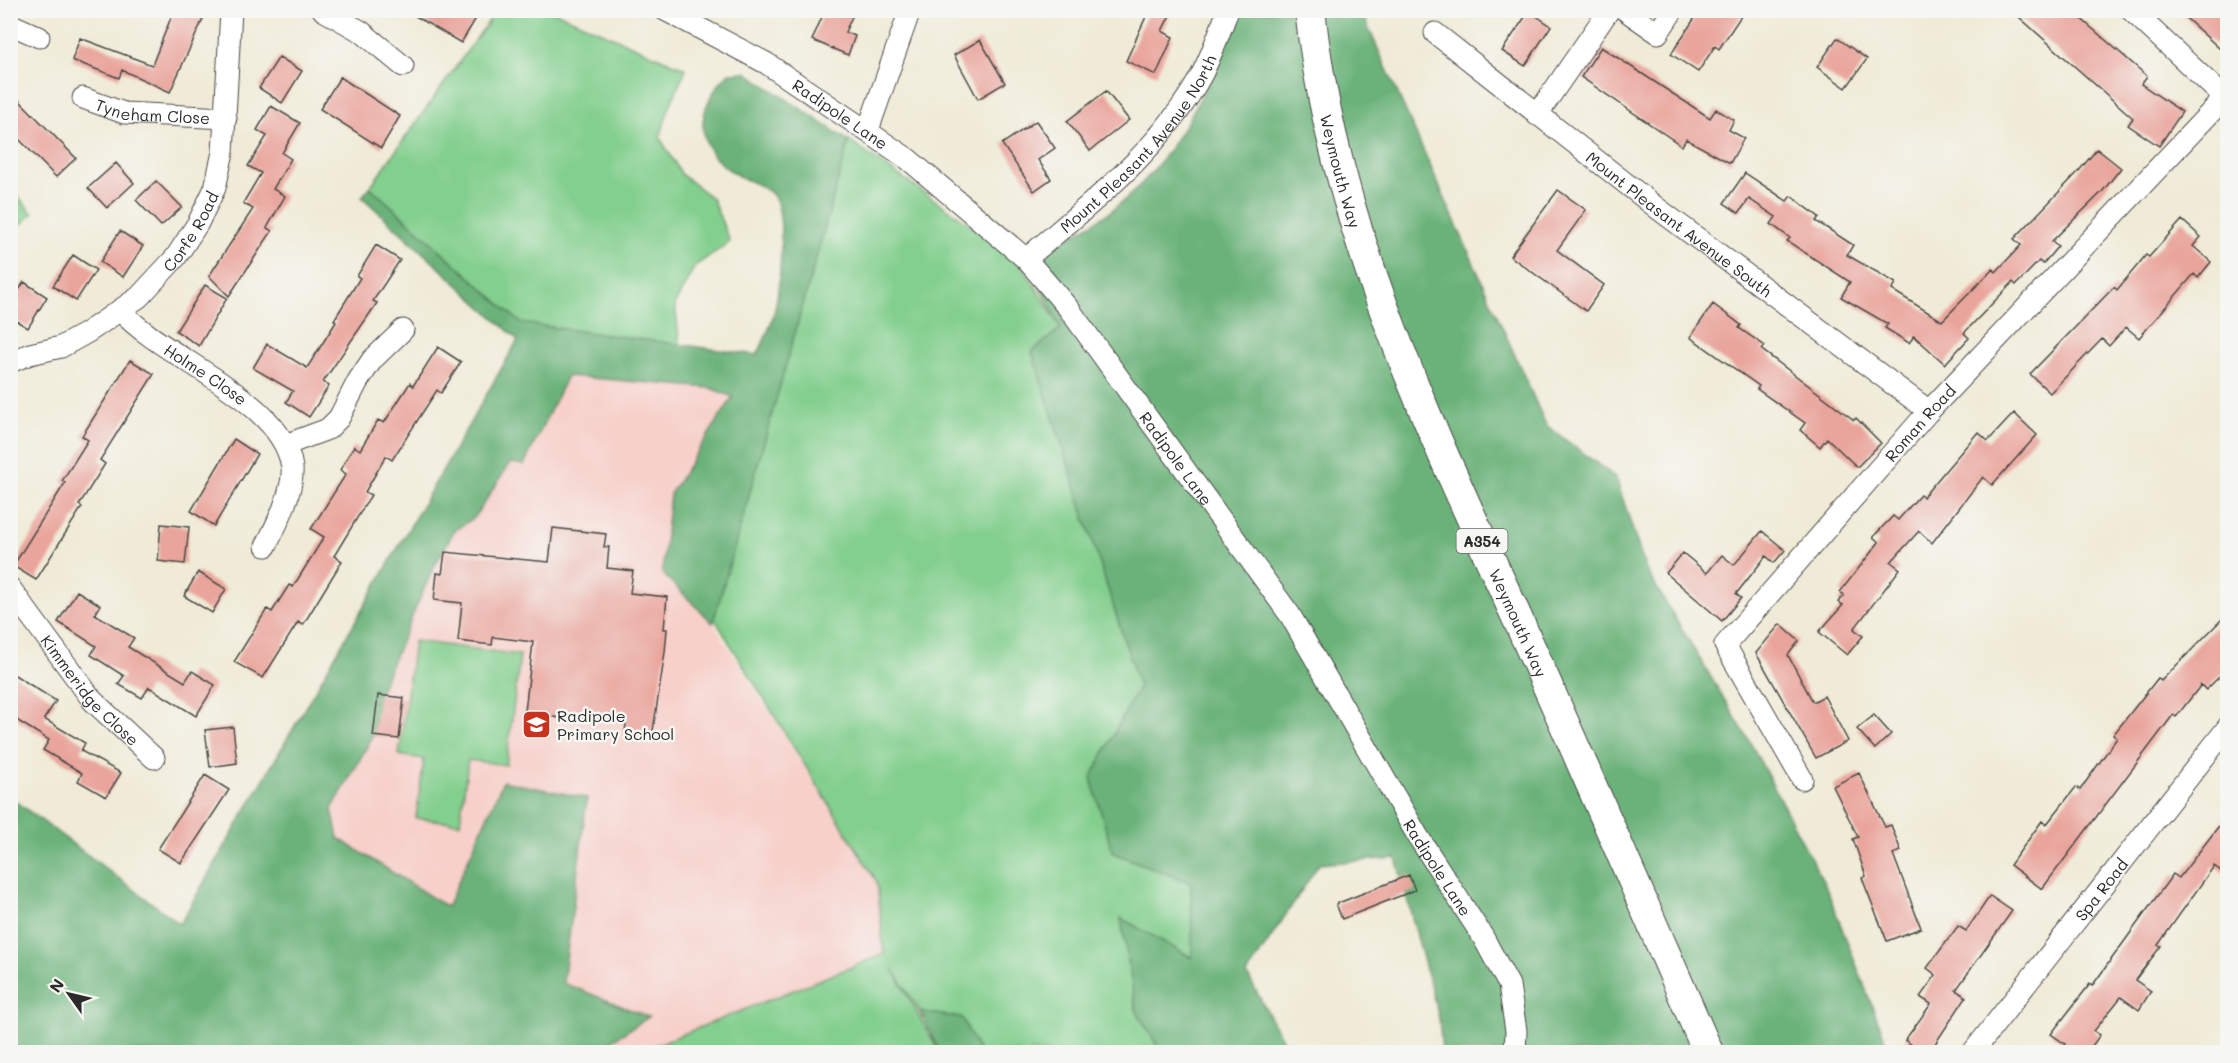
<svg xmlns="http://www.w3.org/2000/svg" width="2238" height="1063" viewBox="0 0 2238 1063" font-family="Mali,sans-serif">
	<rect width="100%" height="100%" fill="#f6f6f2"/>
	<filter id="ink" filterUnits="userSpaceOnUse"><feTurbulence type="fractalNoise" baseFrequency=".0167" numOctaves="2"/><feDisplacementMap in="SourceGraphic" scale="12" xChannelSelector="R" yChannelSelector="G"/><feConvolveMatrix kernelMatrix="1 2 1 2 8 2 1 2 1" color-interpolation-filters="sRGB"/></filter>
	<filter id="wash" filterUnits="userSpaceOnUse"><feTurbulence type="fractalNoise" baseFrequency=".008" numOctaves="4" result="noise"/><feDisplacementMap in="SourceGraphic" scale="24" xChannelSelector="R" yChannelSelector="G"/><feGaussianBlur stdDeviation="1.35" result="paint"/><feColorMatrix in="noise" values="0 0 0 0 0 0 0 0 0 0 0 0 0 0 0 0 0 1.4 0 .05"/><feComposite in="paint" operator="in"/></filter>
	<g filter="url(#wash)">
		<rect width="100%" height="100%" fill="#f0ebd7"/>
		<path fill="#f7d0ca" d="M518 340 782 379 713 623 877 882 884 954 638 1052H479L237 824Z"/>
		<path fill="#83cf8e" stroke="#577d5c" stroke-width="1.5" d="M496 11H553L686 69 669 108 660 138 682 175 712 198 730 242 695 266 675 304 680 345 521 323 370 187Z
			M849 141 970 224 1022 265 1061 328 1032 352 1139 686 1091 778 1113 853 1191 883 1193 958 1121 919 1136 1010 1161 1052H979L962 1018 920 1012 893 969 939 1052H638L884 954 877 882 714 618Z
			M10 187 33 214 11 233H10Z
			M414 641 520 655 506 765 468 760 460 823 416 818 424 759 399 755Z"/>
		<path fill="#6ab279" stroke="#4a6e52" stroke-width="1.5" d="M1240 11H1361L1546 425 1616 478 1646 570 1749 740 1826 887 1890 1052H1442L1439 1018 1396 858 1319 864 1247 974 1289 1052H1161L1136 1010 1121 918 1192 958 1191 883 1113 853 1091 778 1139 686 1032 352 1061 328 1026 259C1055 243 1092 227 1117 206 1179 157 1209 81 1240 11Z
			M746 72 849 141 713 623 662 573 670 494 733 397 710 388 567 376 524 465 510 463 475 517 454 531 432 571 378 695 373 736 332 809 338 838 447 907 503 781 587 798 563 983 649 1017 594 1052H11L10 797 180 924 518 340 362 197 370 187 521 323 757 355C764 342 770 328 774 313 780 292 787 211 773 195 766 186 747 181 737 175 691 148 695 108 729 73Z
			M920 1012 962 1018 979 1052H940Z"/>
		<g id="blocks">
			<path fill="#e9a49b" d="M174 10H183L203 19 170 92 122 70 119 78 72 60 80 38 152 65Z
				M405 10H460L475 20 461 43Z
				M825 10H855L845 32 855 36 848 55 812 40Z
				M1149 10H1160L1170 15 1162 31 1173 37 1156 75 1126 61Z
				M1700 10H1745L1719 49 1715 46 1698 72 1671 54Z
				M2011 10H2071L2147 76 2141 84 2182 112 2159 146 2128 125 2133 118Z
				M2177 10H2228V56Z
				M1529 11 1551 26 1525 66 1502 51Z
				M1837 38 1867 59 1846 88 1817 67Z
				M980 40 1005 83 978 99 954 55Z
				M1601 47 1710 118 1716 109 1734 120 1729 130 1744 138 1730 163 1686 139 1682 146 1581 77Z
				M279 57 302 71 282 103 259 88Z
				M340 77 400 116 381 148 320 109Z
				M10 91 76 158 56 177 10 130Z
				M1106 91 1129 120 1090 151 1067 121Z
				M271 106 300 123 282 153 291 159 273 189 285 196 267 228 272 231 229 296 209 276 253 209 243 203 261 173 248 166 267 136 257 130Z
				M1036 121 1055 148 1038 160 1051 179 1034 191 1002 144Z
				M2097 149 2121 168 2102 192 2052 241 2058 246 2043 264 2039 261 2016 285 2013 282 1964 333 1969 338 1945 364 1914 336 1909 343 1885 328 1888 324 1841 297 1850 282 1787 241 1790 238 1771 224 1776 217 1749 199 1739 213 1724 203 1745 173 1787 201 1791 196 1819 217 1816 221 1853 245 1847 255 1896 283 1892 290 1942 321 1993 269 1996 272 2021 245 2014 239 2078 172Z
				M116 163 134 183 107 208 88 188Z
				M156 181 182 207 161 226 136 200Z
				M1558 190 1586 210 1557 250 1604 285 1586 311 1510 256Z
				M2182 220 2201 237 2193 246 2211 262 2198 278 2194 274 2139 338 2126 327 2109 346 2102 339 2050 393 2030 374 2114 287 2117 290 2146 255 2149 257Z
				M120 231 143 246 123 277 100 262Z
				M376 245 400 260 373 301 377 303 323 382 329 386 309 417 286 402 293 391 253 368 267 344 307 368 336 322 334 320 360 278 357 276Z
				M73 255 96 270 76 301 53 286Z
				M24 282 47 297 28 328 10 317V304Z
				M205 285 227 298 199 346 176 331Z
				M1713 304 1741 325 1739 328 1765 346 1762 350 1854 420 1856 418 1881 443 1857 467 1827 438 1820 447 1800 430 1805 423 1757 389 1759 386 1690 337Z
				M438 347 461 362 441 393 437 390 392 460 386 456 365 492 371 495 334 556 342 561 303 625 298 622 263 678 234 662 267 609 272 612 289 585 293 587 324 537 311 529 346 474 340 470 354 446 360 450 378 420 384 423 410 383 413 386Z
				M130 360 154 374 100 460 105 464 79 505 82 507 36 580 13 566 65 483 62 481 88 440 82 436Z
				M2014 413 2037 435 1992 485 1983 477 1932 543 1919 531 1891 562 1900 569 1854 629 1863 636 1847 655 1819 632 1843 605 1838 602 1844 595 1840 592 1879 542 1873 537 1893 516 1898 520 1920 495 1923 497 1978 432 1988 441Z
				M234 439 257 454 214 526 191 511Z
				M161 524 189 527 185 564 158 561Z
				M553 528 606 534 604 547H609L607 568 633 571 630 593 667 597 664 629H667L665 652 652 737 625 734 626 723 577 717V721L525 712 533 642 493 637 492 645 458 641 462 603 434 600 437 573 442 574 445 552 549 562Z
				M1762 531 1785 550 1774 563 1766 556 1736 594 1741 598 1722 621 1666 573 1683 553 1707 573 1722 555 1734 565Z
				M198 572 226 589 212 613 184 596Z
				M77 591 100 605 95 614 134 638 128 647 185 682 192 671 215 685 196 716 149 687 142 698 118 684 124 676 91 655 96 646 58 622Z
				M2228 613V668L2206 690 2201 685 2176 717 2173 715 2042 889 2010 865 2042 821 2046 825 2076 787 2080 790 2117 738 2113 735 2158 678 2161 681Z
				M1780 624 1799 641 1788 655 1813 702 1824 696 1848 741 1816 758 1756 653Z
				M10 672 56 701 44 719 85 743 81 751 121 773 106 797 78 781 82 773 43 750 49 740 10 716Z
				M378 695 404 698 399 739 373 736Z
				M1874 715 1891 734 1875 749 1857 729Z
				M233 727 237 763 210 767 205 730Z
				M1859 773 1885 827 1891 825 1901 851 1893 854 1921 928 1887 941 1862 878 1866 876 1853 839 1858 837 1833 786Z
				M205 775 229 790 181 863 158 849Z
				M2228 814V876L2214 866 2158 945 2161 946 2135 980 2151 991 2139 1010 2121 997 2094 1031 2100 1035 2087 1053H2059L2065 1044 2051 1034 2090 984 2092 986 2173 874 2179 878Z
				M1409 875 1415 890 1342 919 1336 904Z
				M1990 896 2012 911 1956 990 1966 997 1929 1053H1923L1905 1040 1931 1004 1920 997 1936 975 1927 968 1958 926 1966 931Z"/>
		</g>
	</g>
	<g filter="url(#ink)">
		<use href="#blocks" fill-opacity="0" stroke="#494845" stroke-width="1.5"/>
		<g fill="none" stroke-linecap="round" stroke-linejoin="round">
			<defs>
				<g id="minor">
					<path d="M323 10 362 32 403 66"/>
					<path id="s1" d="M665 10 766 63 908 159 1026 259 1069 309 1290 615 1419 838 1483 937 1509 985 1516 1031 1515 1052"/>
					<path d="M1625 10 1658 33 1673 10"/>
					<path d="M2131 10 2228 101"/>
					<path d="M10 24 39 37"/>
					<path id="s2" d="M1435 33 1657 208 1929 411"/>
					<path id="s3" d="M83 98 124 113 226 118"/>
					<path d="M1537 115 1609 10"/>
					<path d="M868 130 910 10"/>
					<path id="s4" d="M1026 259C1091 203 1160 151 1202 74 1212 54 1220 31 1228 10"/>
					<path id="s5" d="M121 311C164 359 284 400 292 468 294 491 276 526 266 546"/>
					<path id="s6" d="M10 362 30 354 61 347 88 332 139 297 176 257 198 223 215 188 223 152 231 10"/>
					<path d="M285 445 328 429 339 418 358 381 372 360 403 330"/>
					<path id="s7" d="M10 588 93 701 154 758"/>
					<path id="s8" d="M1802 779 1725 645 1929 411 2228 94"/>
					<path id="s9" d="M1973 1052 2228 727"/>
				</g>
				<g id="highway">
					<path id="s10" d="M1310 10C1333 226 1429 425 1518 620 1583 764 1645 908 1708 1052"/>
				</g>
			</defs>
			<use href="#minor" stroke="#494845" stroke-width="23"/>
			<use href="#highway" stroke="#494845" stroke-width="32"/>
			<use href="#minor" stroke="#fff" stroke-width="21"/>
			<use href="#highway" stroke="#fff" stroke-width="30"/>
		</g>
	</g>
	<defs>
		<symbol id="school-square" viewBox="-11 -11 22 22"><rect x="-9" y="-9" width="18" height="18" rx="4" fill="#c8321e" stroke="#f6f6f2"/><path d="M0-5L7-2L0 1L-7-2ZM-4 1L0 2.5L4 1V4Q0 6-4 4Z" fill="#fff"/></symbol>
	</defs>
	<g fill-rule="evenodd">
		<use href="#school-square" x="520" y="708" width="33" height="33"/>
	</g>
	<g text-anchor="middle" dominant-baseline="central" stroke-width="5" stroke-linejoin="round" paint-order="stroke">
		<rect fill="#f6f6f2" stroke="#686867" stroke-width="1.5" x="1456.5" y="529" width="51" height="24" rx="4.5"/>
		<g font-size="15" font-weight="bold" fill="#2b2b2b">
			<text x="1482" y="541">A354</text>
		</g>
		<g font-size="16" fill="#2b2b2b" stroke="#f6f6f2">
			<text stroke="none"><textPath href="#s3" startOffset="72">Tyneham Close</textPath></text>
			<text stroke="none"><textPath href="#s1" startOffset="204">Radipole Lane</textPath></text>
			<text stroke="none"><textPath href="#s4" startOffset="162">Mount Pleasant Avenue North</textPath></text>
			<text stroke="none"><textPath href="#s10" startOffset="164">Weymouth Way</textPath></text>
			<text stroke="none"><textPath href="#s2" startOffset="310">Mount Pleasant Avenue South</textPath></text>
			<text stroke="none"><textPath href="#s6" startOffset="230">Corfe Road</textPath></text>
			<text stroke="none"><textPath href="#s5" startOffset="106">Holme Close</textPath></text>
			<text stroke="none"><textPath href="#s8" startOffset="450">Roman Road</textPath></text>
			<text stroke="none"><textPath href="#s1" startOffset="690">Radipole Lane</textPath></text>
			<text stroke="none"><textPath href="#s10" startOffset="650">Weymouth Way</textPath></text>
			<text stroke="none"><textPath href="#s7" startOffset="130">Kimmeridge Close</textPath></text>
			<text stroke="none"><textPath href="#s1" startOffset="1176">Radipole Lane</textPath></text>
			<text stroke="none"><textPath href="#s9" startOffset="207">Spa Road</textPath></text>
		</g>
		<g font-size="16" fill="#2b2b2b" stroke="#f6f6f2" text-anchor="start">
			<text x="557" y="715">Radipole<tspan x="557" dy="18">Primary School</tspan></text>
		</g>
	</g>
	<rect width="2238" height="1063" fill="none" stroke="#f6f6f2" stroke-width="36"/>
	<g transform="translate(69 994) rotate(304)" stroke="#f6f6f2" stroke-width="4.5" paint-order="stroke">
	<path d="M0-4.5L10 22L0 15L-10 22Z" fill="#2b2b2b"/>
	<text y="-9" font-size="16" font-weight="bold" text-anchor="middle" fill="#2b2b2b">N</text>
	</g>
</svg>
